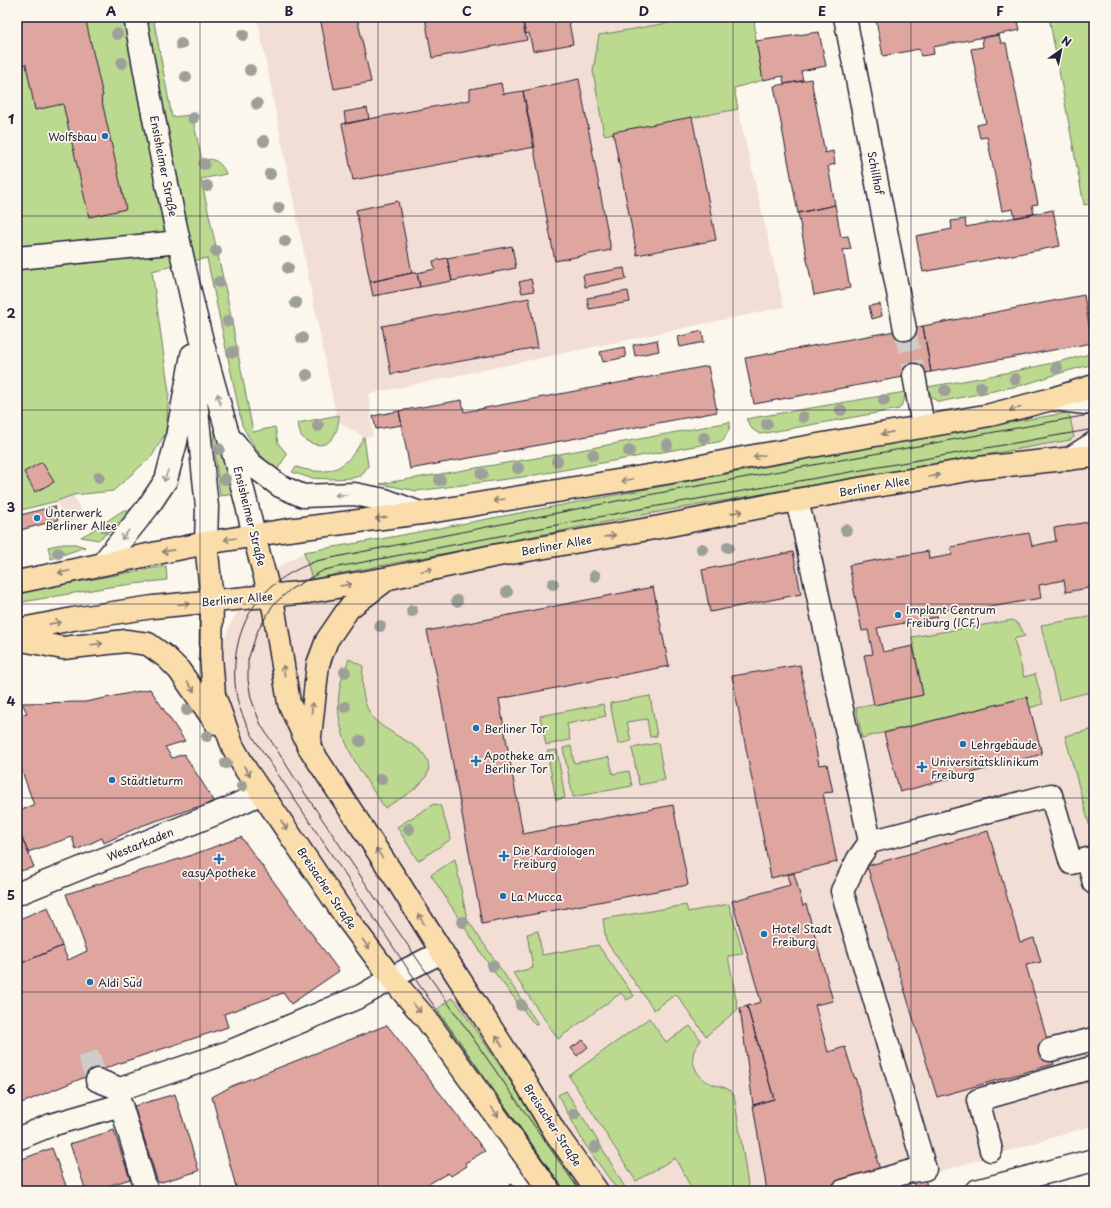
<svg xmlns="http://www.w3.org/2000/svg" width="1111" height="1208" viewBox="0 0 1111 1208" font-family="'Playpen Sans',sans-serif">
	<rect width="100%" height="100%" fill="#fbf7ec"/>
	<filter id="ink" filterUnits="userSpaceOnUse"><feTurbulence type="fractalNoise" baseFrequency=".025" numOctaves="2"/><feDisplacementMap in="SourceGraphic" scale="8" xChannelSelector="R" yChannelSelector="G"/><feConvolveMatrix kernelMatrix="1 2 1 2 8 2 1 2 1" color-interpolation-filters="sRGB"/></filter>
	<g filter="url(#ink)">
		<path fill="#f3ded5" d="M257 17H702L599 35 604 134 738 109 784 307 369 394 373 436 364 437 339 422V415L336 416Z
			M1094 400V1125L876 1191H559L382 954 259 772 233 714 225 692 224 640 231 623 241 606 269 575 279 567 304 552 381 539 956 431 1036 418Z
			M73 495 81 510 77 520 64 524 57 501Z"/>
		<path fill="#bcd990" stroke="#6f7e66" d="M17 17H153L172 117 192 115 202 161C213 156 222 163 226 174L201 179 227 296 253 432 275 427 278 443 286 453V456L277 470C261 459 251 442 242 425L207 258 152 271 169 393 166 432 152 456 113 491 73 495 57 501 17 511Z
			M702 17H754L756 41 763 80 734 88 738 109 604 135 593 71 599 35Z
			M1049 17H1094V203L1084 205Z
			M1094 353V364L1067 371 1023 385 939 402 932 398 927 387C983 378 1039 367 1094 353Z
			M905 392 904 401 899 409 760 434 752 429 746 419Z
			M1067 413 1070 417 1074 437 1070 440 653 513 312 579 304 552 381 539 956 431Z
			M339 415C339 430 332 449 314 444 311 443 305 441 303 438 299 434 299 428 298 423Z
			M730 422 729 430 723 441 530 476 417 491 380 484 554 455Z
			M217 431 236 494 220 496 213 434Z
			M364 437 368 466 361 476 351 478 331 479 310 478 292 472 296 467C332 478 347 468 364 437Z
			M135 508 127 519 98 540 81 537 95 529 122 511Z
			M62 544H75L85 547 51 559 48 547Z
			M166 566 167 580 109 587 17 603V594L32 590Z
			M1094 616V691L1059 700 1041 625Z
			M1013 620 1020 626 1025 636 1014 639 1024 677 1035 674 1043 704 1029 708 1027 697 862 738 856 708 923 695 912 637Z
			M349 659 363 666C362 685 361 703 374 719 379 725 389 730 396 735 404 740 415 745 422 752 445 778 403 796 385 808 351 758 322 720 349 659Z
			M650 696 657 736 650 737 647 719 627 722 631 741 618 744 610 703Z
			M603 704 606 716 567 724 570 740 546 745 540 716Z
			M1094 729V830L1091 831 1065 736Z
			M658 743 665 780 639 785 632 748Z
			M571 746 574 763 609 757 613 774 629 771 632 786 573 797 563 748Z
			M557 750 565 798 556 800 547 751Z
			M434 804 440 805 451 839 418 861 397 827Z
			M455 859 467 919 538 1024 535 1025 491 968 431 875Z
			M729 904 743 954 728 956 738 1009 706 1036 676 994 654 1010 606 941 603 919 686 905 688 912Z
			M538 931 542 955 598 945 634 996 627 1000 621 993 558 1039 513 973 533 968 527 934Z
			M451 998 456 1001 513 1085 589 1191H559L432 1014Z
			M649 1018 666 1042 690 1026 701 1040C699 1044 696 1047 694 1051 690 1061 697 1076 706 1081 717 1088 726 1084 734 1095L749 1191H693L675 1158 636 1181 569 1076Z
			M566 1091 598 1141 627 1191H618L584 1143 558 1095Z"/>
		<path fill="#dfa59f" stroke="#22223b" d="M17 17H85L103 96 101 97 126 209 89 217 63 104 35 110 26 64 17 66Z
			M320 17H357L371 82 334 89Z
			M425 17H522L527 40 432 58Z
			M522 17H568L573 44 533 51 529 33 525 34Z
			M891 17H1017L1020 30 933 47 934 54 921 56 919 49 883 56 876 20Z
			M819 32 826 66 801 71 803 81 784 84 783 76 763 80 756 41Z
			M999 35 1001 43H1006L1038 204 1032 205 1034 214 1015 218 1013 209 1002 211 987 137 980 138 977 125 986 123 971 49 983 47 982 38Z
			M579 79 611 250 555 261 523 91Z
			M811 79 825 153 833 151 835 164 828 166 835 205 798 213 774 86Z
			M501 83 503 94 523 91 535 147 353 180 342 124 470 100V89Z
			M367 108 369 119 346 124 344 112Z
			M692 117 716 240 637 255 613 132Z
			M398 201 412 273 370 282 356 210Z
			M835 205 841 237 848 236 851 249 843 250 850 288 814 295 798 213Z
			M1053 210 1060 246 923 272 916 236 952 229 951 221 965 219 966 227Z
			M512 246 516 268 452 281 447 258Z
			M447 258 452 281 420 287 417 273 435 269 433 261Z
			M624 268 626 279 585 287 583 275Z
			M412 273H417L420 287 373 296 370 282Z
			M531 279 534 291 522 293 519 282Z
			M628 291 630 302 589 309 587 298Z
			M1084 295 1092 343 931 372 923 326Z
			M529 298 538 347 391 374 382 326Z
			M880 304 882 316 872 319 869 306Z
			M923 326 931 372 754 404 745 358Z
			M702 331 704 342 680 347 678 337Z
			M657 340 659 351 635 356 633 345Z
			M624 347 626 357 603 362 600 352Z
			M708 366 717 412 410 469 399 411 462 400 464 412Z
			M399 411 402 425 376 429 373 416Z
			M42 462 54 482 35 492 24 472Z
			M55 506 58 520 17 531V516Z
			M1094 521V587L1066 592 1064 580 1039 585 1041 598 963 612 961 607 936 611 937 617 877 628 883 652 913 646 923 695 874 705 864 655 873 654 868 630 862 631 849 565 928 551 929 559 952 555 951 547 1029 533 1032 546 1056 541 1054 528Z
			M793 552 801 594 710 612 702 570Z
			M653 587 669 666 499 699 523 834 673 805 688 885 482 924 437 677 427 631Z
			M800 665 819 765 827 764 833 792 823 793 837 862 771 878 732 676Z
			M150 689 185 741 165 747 172 758 184 754 214 801 207 804V807L199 809 197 807 141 826 104 843 102 838 76 850 72 837 28 852 17 826V811L34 805 17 757V716L27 713 22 703 85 702Z
			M1027 697 1042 754 900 792 884 733Z
			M17 826 34 867 17 872Z
			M988 831 1020 942 1034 938 1041 962 1026 965 1054 1064 937 1097 867 866Z
			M241 837 339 971 291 1004 283 993 224 1014 228 1027 117 1064 17 1105V965L62 946 68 960 87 951 66 894 189 856Z
			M794 873 803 906 806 904 833 1001 815 1005 828 1052 845 1047 854 1077H855L878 1157H876L881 1173 820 1191H767L753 1105 774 1099 747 1006 761 1002 732 901 790 885 787 875Z
			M48 907 62 946 17 965V920Z
			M747 1006 774 1099 753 1105 740 1008Z
			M387 1025 485 1151 465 1163 467 1166 451 1176 448 1173 416 1191H237L212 1097 232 1086Z
			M583 1040 588 1047 577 1056 571 1048Z
			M175 1094 199 1171 158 1183 134 1106Z
			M114 1130 130 1179 93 1191H86L70 1144Z
			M52 1148 68 1191H21L17 1179V1161Z
			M925 1177 927 1188 915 1191 913 1180Z
			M512 1184 516 1191H500Z
			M1064 1186 1065 1191H1045Z"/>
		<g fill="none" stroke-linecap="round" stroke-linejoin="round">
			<path stroke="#d0ccc9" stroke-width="22" stroke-dasharray="22 11" stroke-linecap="butt" d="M905 329 914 375
				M88 1053 97 1080"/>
			<defs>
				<path id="minor" d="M135 17C153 116 172 215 195 313 213 388 238 461 254 536
					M845 17 905 329
					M18 258 179 242
					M914 375 923 426
					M194 381 207 507 206 543
					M1052 399 1094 404
					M234 442 251 464 280 486 303 496 354 494 385 500 420 513
					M1069 459 1094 443
					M796 500 802 520 870 842 1051 795 1071 863 1088 859
					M102 564 148 507 166 480 176 442 192 355
					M1094 857 1088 859 1094 883
					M17 894 225 810 262 793
					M1050 1050 1094 1039
					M97 1080 120 1089 229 1052 361 996 408 969 442 952
					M17 1139 51 1125 121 1105 146 1189
					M991 1150 978 1100 1094 1067
					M843 1191 911 1171 925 1169 842 891 858 859 870 842
					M976 1191 1094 1160"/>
				<path id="major" d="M254 536 274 610 289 703 309 747 400 885 442 952 520 1073 555 1132 597 1191
					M206 543 212 601 211 655 214 695 233 747 246 770 348 920 392 979 427 1020 550 1191
					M17 582 206 543 288 530 429 512 666 473 743 458 990 415 1052 399 1094 386
					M17 630 73 619 153 607 308 592 389 578 493 556 660 527 796 500 979 468 1094 456
					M17 639 63 648 126 641 148 644 166 657 179 670 216 723
					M309 746 318 664 327 640 349 608 386 580"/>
			</defs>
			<use href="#minor" stroke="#22223b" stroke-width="25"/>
			<use href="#major" stroke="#22223b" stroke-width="25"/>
			<use href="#minor" stroke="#fbf7ec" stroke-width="22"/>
			<use href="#major" stroke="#faddab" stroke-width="22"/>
			<path stroke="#22223b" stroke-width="1" d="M565 1191 408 969 255 740C248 727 240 713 237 698 229 656 241 609 276 583 288 573 302 567 316 561L637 497 1094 414
				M580 1191 420 963 378 902 296 780 261 725 256 712 251 698 248 680V660L257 632 273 605 291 589 324 570 343 566 635 510 1094 429"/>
		</g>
		<g fill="#9da098">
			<circle cx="117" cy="34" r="6"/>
			<circle cx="243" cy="35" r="6"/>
			<circle cx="181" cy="44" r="6"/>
			<circle cx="122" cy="63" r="6"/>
			<circle cx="250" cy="70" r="6"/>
			<circle cx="186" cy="77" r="6"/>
			<circle cx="257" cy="104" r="6"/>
			<circle cx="193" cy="118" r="6"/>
			<circle cx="264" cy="141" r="6"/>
			<circle cx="204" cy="164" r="6"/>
			<circle cx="270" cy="174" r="6"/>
			<circle cx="207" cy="186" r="6"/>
			<circle cx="279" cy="208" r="6"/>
			<circle cx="285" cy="241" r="6"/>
			<circle cx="216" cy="251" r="6"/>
			<circle cx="288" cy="268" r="6"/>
			<circle cx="219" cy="282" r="6"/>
			<circle cx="296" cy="303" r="6"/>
			<circle cx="228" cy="321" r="6"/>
			<circle cx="302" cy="338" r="6"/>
			<circle cx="233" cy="352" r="6"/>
			<circle cx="1057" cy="368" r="6"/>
			<circle cx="307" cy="375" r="6"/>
			<circle cx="1015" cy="379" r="6"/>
			<circle cx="981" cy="387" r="6"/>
			<circle cx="945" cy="391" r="6"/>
			<circle cx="884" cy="400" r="6"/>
			<circle cx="841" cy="410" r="6"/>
			<circle cx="803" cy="417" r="6"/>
			<circle cx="767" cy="424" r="6"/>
			<circle cx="318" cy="426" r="6"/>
			<circle cx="704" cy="438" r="6"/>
			<circle cx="667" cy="445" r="6"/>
			<circle cx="219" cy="449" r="6"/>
			<circle cx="629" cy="451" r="6"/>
			<circle cx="593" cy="455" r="6"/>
			<circle cx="557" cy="461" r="6"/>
			<circle cx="518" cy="468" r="6"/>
			<circle cx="482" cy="474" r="6"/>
			<circle cx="99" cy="477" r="6"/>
			<circle cx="225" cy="479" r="6"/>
			<circle cx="440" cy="480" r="6"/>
			<circle cx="106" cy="528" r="6"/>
			<circle cx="846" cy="530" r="6"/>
			<circle cx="728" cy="547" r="6"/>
			<circle cx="702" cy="549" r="6"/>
			<circle cx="58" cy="553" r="6"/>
			<circle cx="595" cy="576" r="6"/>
			<circle cx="553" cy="584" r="6"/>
			<circle cx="507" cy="592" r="6"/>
			<circle cx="457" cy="601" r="6"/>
			<circle cx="412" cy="611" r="6"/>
			<circle cx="380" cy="626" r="6"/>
			<circle cx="345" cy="672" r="6"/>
			<circle cx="345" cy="707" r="6"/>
			<circle cx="187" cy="710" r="6"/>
			<circle cx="207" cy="736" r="6"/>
			<circle cx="360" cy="741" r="6"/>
			<circle cx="226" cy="763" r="6"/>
			<circle cx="381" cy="779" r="6"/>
			<circle cx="242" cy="786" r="6"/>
			<circle cx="409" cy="829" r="6"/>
			<circle cx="463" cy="922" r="6"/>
			<circle cx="493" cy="966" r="6"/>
			<circle cx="521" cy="1005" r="6"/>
			<circle cx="574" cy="1114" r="6"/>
			<circle cx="595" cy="1147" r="6"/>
		</g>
		<defs><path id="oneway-shaft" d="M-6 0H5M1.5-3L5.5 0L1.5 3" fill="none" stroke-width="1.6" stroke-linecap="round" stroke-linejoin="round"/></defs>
		<g stroke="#99979c">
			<use href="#oneway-shaft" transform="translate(219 399) rotate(-105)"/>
			<use href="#oneway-shaft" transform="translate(166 476) rotate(109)"/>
			<use href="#oneway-shaft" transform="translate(341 495) rotate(178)"/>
			<use href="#oneway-shaft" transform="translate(125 535) rotate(129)"/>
		</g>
		<g stroke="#8e8073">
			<use href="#oneway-shaft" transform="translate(1015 409) rotate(165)"/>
			<use href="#oneway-shaft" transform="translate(887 433) rotate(169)"/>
			<use href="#oneway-shaft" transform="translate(759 456) rotate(170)"/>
			<use href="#oneway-shaft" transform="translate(934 476) rotate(-10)"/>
			<use href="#oneway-shaft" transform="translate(627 480) rotate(171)"/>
			<use href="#oneway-shaft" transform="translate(499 500) rotate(171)"/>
			<use href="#oneway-shaft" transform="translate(737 512) rotate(-11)"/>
			<use href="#oneway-shaft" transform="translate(381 518) rotate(172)"/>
			<use href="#oneway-shaft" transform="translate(610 536) rotate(-10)"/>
			<use href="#oneway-shaft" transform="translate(230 539) rotate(171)"/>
			<use href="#oneway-shaft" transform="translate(168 551) rotate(169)"/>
			<use href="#oneway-shaft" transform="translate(427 570) rotate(-12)"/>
			<use href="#oneway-shaft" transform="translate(64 572) rotate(168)"/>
			<use href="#oneway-shaft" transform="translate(346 585) rotate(-10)"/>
			<use href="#oneway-shaft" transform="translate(184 604) rotate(-5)"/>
			<use href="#oneway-shaft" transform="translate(55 623) rotate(-11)"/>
			<use href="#oneway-shaft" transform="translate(97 644) rotate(-7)"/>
			<use href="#oneway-shaft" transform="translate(284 671) rotate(-99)"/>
			<use href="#oneway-shaft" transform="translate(191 687) rotate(56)"/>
			<use href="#oneway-shaft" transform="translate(312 708) rotate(-85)"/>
			<use href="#oneway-shaft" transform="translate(247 771) rotate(57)"/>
			<use href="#oneway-shaft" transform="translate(284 825) rotate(56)"/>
			<use href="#oneway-shaft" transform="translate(379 853) rotate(-125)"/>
			<use href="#oneway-shaft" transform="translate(421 919) rotate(-122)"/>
			<use href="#oneway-shaft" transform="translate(366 944) rotate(53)"/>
			<use href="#oneway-shaft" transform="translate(417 1008) rotate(49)"/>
			<use href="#oneway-shaft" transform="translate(499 1041) rotate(-123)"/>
			<use href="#oneway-shaft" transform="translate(495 1112) rotate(54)"/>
		</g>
	</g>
	<path fill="none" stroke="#22223b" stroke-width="1" stroke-opacity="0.55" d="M200 17V1191M378 17V1191M556 17V1191M733 17V1191M911 17V1191M17 216H1094M17 410H1094M17 604H1094M17 798H1094M17 992H1094"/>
	<g fill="#1f6fb2" stroke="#fbf7ec" stroke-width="1.5">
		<circle cx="105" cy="136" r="4"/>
		<circle cx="37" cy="518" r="4"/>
		<circle cx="898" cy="615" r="4"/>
		<circle cx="476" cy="728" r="4"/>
		<circle cx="963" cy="744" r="4"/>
		<path d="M474 755h4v4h4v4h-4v4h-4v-4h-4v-4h4z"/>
		<path d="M920 761h4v4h4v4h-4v4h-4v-4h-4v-4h4z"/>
		<circle cx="112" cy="780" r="4"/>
		<path d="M502 850h4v4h4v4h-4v4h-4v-4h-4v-4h4z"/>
		<path d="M217 853h4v4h4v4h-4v4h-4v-4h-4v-4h4z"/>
		<circle cx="503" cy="896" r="4"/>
		<circle cx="764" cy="934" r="4"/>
		<circle cx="90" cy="982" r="4"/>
	</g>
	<g text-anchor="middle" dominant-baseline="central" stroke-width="3.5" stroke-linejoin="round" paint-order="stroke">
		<g font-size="11" fill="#22223b" stroke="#fbf7ec" text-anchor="start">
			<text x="97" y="136" text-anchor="end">Wolfsbau</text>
			<text x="45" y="512">Unterwerk<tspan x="45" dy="13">Berliner Allee</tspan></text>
			<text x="906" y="609">Implant Centrum<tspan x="906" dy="13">Freiburg (ICF)</tspan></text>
			<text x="484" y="728">Berliner Tor</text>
			<text x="971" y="744">Lehrgebäude</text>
			<text x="484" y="755">Apotheke am<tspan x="484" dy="13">Berliner Tor</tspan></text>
			<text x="931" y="761">Universitätsklinikum<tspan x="931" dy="13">Freiburg</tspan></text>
			<text x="120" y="780">Städtleturm</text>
			<text x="513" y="850">Die Kardiologen<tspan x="513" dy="13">Freiburg</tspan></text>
			<text x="219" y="872" text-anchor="middle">easyApotheke</text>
			<text x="511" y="896">La Mucca</text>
			<text x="772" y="928">Hotel Stadt<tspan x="772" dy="13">Freiburg</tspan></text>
			<text x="98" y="982">Aldi Süd</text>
		</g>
		<g font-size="11" fill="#22223b" stroke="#fbf7ec">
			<text transform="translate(164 166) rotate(79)">Ensisheimer Straße</text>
			<text transform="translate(876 173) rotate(79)">Schillhof</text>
			<text transform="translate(874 486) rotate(-10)">Berliner Allee</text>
			<text transform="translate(250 516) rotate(76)">Ensisheimer Straße</text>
			<text transform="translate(556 545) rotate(-10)">Berliner Allee</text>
			<text transform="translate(237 599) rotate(-5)">Berliner Allee</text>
			<text transform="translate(140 844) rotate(-22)">Westarkaden</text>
			<text transform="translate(327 888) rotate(56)">Breisacher Straße</text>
			<text transform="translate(553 1125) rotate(57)">Breisacher Straße</text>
		</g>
	</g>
	<rect width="1111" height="1208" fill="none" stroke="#fbf7ec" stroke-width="44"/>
	<g transform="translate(1061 50) rotate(33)" stroke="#fbf7ec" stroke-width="3" paint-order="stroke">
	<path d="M0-3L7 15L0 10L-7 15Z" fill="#22223b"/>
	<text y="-6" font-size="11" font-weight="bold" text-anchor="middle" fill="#22223b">N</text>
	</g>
	<rect x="22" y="22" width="1067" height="1164" fill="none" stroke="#22223b" stroke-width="1.5"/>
	<g font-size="13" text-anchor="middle" font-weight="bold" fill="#22223b">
		<text x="111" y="16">A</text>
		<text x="289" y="16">B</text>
		<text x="467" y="16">C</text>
		<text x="644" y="16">D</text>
		<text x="822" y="16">E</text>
		<text x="1000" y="16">F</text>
		<text x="11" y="124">1</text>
		<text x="11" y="318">2</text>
		<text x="11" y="512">3</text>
		<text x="11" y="706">4</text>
		<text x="11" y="900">5</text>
		<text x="11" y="1094">6</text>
	</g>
</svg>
